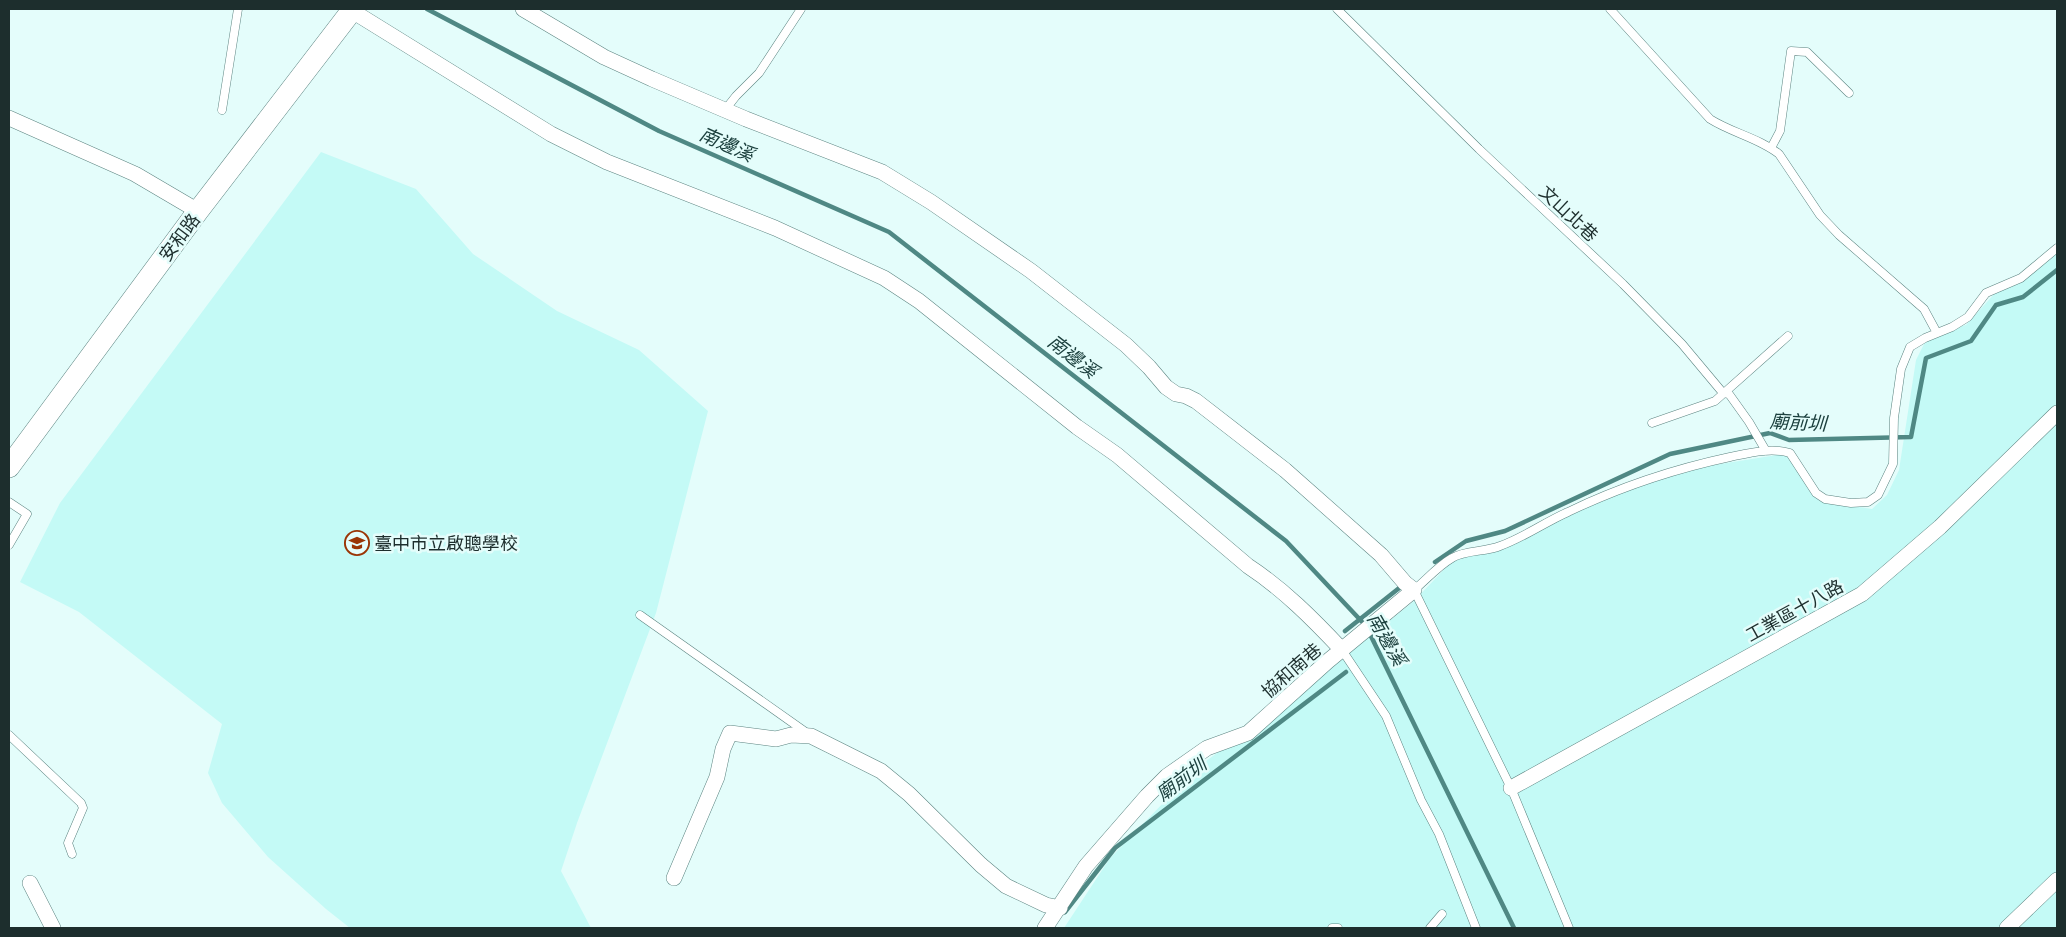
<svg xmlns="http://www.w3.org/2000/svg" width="2066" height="937" viewBox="0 0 2066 937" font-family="'Noto Serif','Noto Sans TC',serif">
	<rect width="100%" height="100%" fill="#e4fdfb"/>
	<path fill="#c4faf6" d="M321 152 416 189 473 254 557 311 639 350 708 411 656 613 577 823 561 871 591 928H350L326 909 268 857 222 803 208 773 222 724 79 612 20 582 60 503Z
		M2057 252V928H1064L1110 858 1197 768 1344 657 1413 602 1453 560 1502 549 1595 503 1670 472 1789 453 1823 501 1872 509 1887 495 1899 470 1916 360 1924 344 1938 333 1966 325 1996 292Z"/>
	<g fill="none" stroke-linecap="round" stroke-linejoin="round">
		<path stroke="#4f8884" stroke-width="4.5" d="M427 9 659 131 889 232 1286 541 1366 626 1514 928
			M1435 562 1466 541 1505 531 1670 454 1770 433 1789 440 1911 437 1926 358 1971 341 1996 305 2023 297 2057 270
			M1345 631 1403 585
			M1065 912 1115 848 1346 672"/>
		<defs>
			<path id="service" d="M1337 9 1479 149 1623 284 1682 344 1723 393 1729 394 1749 422 1766 451
				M1610 9 1710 119C1732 133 1759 138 1779 154L1820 215 1839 235 1924 309 1937 333
				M222 110 238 9
				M725 110 736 96 759 73 801 9
				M1771 148 1780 131 1791 51 1807 52 1849 93
				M1652 423 1715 401 1788 336
				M9 502 27 514 9 545
				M640 615 807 733
				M1342 650 1386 716 1421 800 1439 834 1476 928
				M9 735 81 803 83 808 68 843 72 854
				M1332 928H1338
				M1430 928 1442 914
				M1569 928 1511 788 1414 590C1426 580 1438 566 1452 558 1464 550 1486 552 1500 546 1523 538 1545 522 1568 512 1620 487 1674 469 1730 457 1749 453 1771 447 1790 453L1816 493 1825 499 1851 503 1868 502 1878 495 1893 464 1894 418 1901 369 1910 347 1925 338 1952 327 1968 317 1986 293 2021 278 2057 248"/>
			<path id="minor" d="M349 9 551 134 607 162 775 228 884 278 919 301 1077 427 1117 455 1248 566C1283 589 1313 619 1342 650
				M523 9 604 57 652 79 746 119 882 172 931 202 1031 271 1126 345 1149 367 1166 387 1176 394 1186 396 1196 401 1285 470 1381 555 1405 583 1414 590 1328 661 1248 733 1207 748 1167 776 1147 796 1086 866 1045 928
				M9 118 135 174 198 211
				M1511 788 1862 594 1940 527 2057 413
				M674 878 717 777 723 749 730 733 776 739 791 735 811 736 881 771 909 794 981 865 1006 886 1046 905 1060 908
				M30 883 53 928
				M2007 928 2057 880"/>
			<path id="secondary" d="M9 467 198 211 353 9"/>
		</defs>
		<use href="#service" stroke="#5c8481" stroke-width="9"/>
		<use href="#minor" stroke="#5c8481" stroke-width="16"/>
		<use href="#secondary" stroke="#5c8481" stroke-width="22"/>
		<use href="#service" stroke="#fff" stroke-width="8"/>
		<use href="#minor" stroke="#fff" stroke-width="15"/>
		<use href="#secondary" stroke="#fff" stroke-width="21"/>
	</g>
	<defs>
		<symbol id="school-ring" viewBox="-11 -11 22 22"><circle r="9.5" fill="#e4fdfb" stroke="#9a3506" stroke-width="1.5"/><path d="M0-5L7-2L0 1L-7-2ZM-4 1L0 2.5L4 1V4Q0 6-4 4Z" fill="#9a3506"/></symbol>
	</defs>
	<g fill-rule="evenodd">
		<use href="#school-ring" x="343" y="529" width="28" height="28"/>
	</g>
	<g text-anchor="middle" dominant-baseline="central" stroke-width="5" stroke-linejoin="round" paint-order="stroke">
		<g font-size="18" fill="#1d2e2d" stroke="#e4fdfb">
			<text transform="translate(1569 213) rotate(43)">文山北巷</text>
			<text transform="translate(179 237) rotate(-53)">安和路</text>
			<text transform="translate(1794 610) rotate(-29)">工業區十八路</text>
			<text transform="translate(1291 670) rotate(-41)">協和南巷</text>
		</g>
		<g font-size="18" fill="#1d2e2d" stroke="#e4fdfb" text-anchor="start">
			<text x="374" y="543">臺中市立啟聰學校</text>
		</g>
		<g font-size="19" font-style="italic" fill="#1c403e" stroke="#e4fdfb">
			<text transform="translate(727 144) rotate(24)">南邊溪</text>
			<text transform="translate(1073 356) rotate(38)">南邊溪</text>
			<text transform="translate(1798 422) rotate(3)">廟前圳</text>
			<text transform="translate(1387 639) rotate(60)">南邊溪</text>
			<text transform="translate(1181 779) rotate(-37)">廟前圳</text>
		</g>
	</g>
	<rect width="2066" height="937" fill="none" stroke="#1d2e2d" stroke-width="20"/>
</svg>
